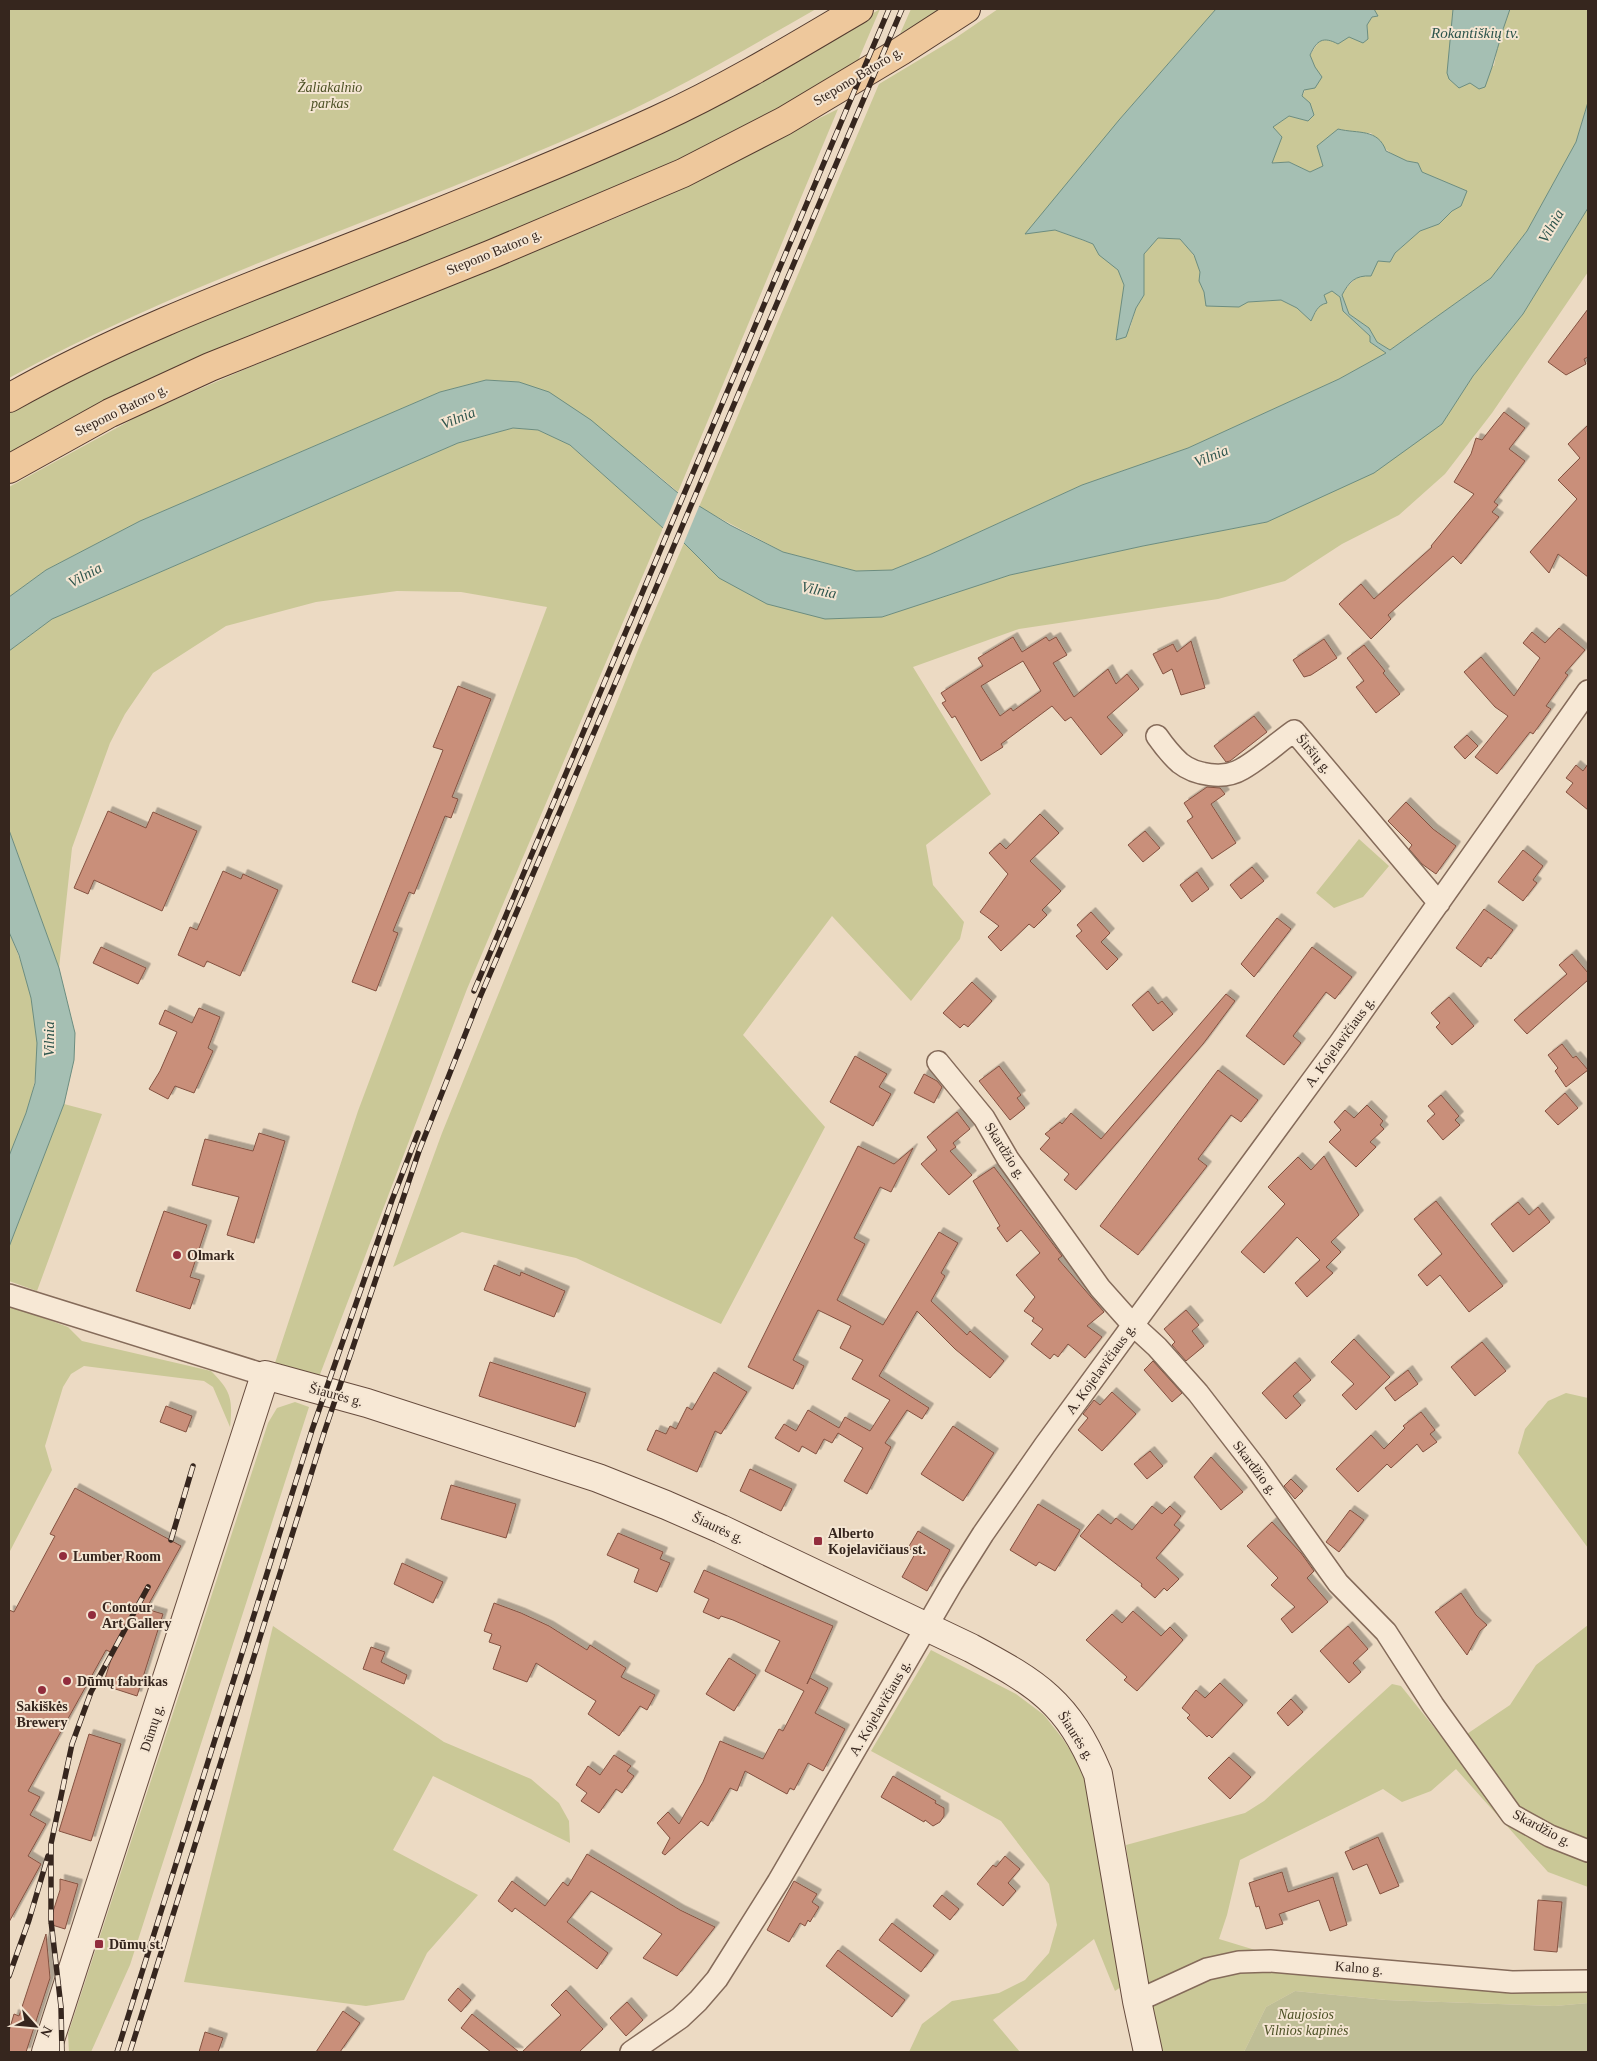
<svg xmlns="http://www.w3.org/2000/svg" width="1597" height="2061" viewBox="0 0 1597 2061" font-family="'Times New Roman',serif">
	<defs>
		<filter id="shadow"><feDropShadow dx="4.5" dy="-4.5" stdDeviation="0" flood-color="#0004"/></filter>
	</defs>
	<rect width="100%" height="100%" fill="#ecdac3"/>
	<path fill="#cac897" d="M9 9H816C749 47 682 87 612 119 413 210 201 273 9 378Z
		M880 9 857 63 804 95 725 137 598 197 128 390 57 426 9 454V411L85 371 825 42Z
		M911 9H942L900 34Z
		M998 9H1216L1119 120 1055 230 1093 244C1101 258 1108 258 1117 269 1132 287 1120 319 1116 339L1130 328 1136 308 1144 295V254L1158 238 1180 239C1189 249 1198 258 1200 272 1201 282 1199 281 1204 292L1248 302 1281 300 1297 308 1311 321C1315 311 1322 305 1324 295L1332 291 1340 297 1343 311 1370 336V342L1386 353 1339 379 1188 448 1082 485 929 555 892 570 856 571 783 552 699 507 879 84 954 39Z
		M1374 9H1453L1450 46 1494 66 1499 38 1510 9H1588V102L1576 142 1527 231 1491 278 1390 350 1377 342 1369 328 1349 314 1342 295C1351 279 1364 273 1378 261L1390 262 1395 253 1420 231 1439 224 1452 211 1461 206 1466 191 1422 172 1418 163C1395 160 1385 150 1371 133H1352L1338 129 1323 166 1310 172 1289 162 1272 163 1281 137 1273 127 1289 116 1308 121 1302 97 1315 67 1310 55 1320 40 1349 37 1368 30 1367 25 1372 17 1378 16Z
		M838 109 678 492 642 462 519 382 486 380 440 392 140 521 46 570 9 597V487L142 414 248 368 623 215Z
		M1588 208V272L1492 413 1445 474 1399 515 1342 544 1285 581 1218 599 1019 629 913 667 991 794 926 845 933 885 964 922 960 939 911 1001 832 916 743 1035 825 1127 721 1324 576 1258 462 1232 393 1267 442 1133 640 645 684 543 719 578 882 617 1010 575 1143 546 1267 522 1442 424 1473 376 1523 314Z
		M513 428 538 430 570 445 663 528 467 989 319 1377 275 1363 358 1111 547 607 461 592 397 591 316 602 226 626 153 673 125 714 110 743 72 848 59 968 9 830V651L52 619 458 443Z
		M1359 839 1389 866 1363 897 1334 908 1316 893Z
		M9 932C29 978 45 1034 34 1084 29 1109 18 1133 9 1156Z
		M64 1104 102 1114 37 1291 9 1281V1247Z
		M9 1305 68 1327 82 1341 211 1371C231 1391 233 1399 230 1427L213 1387 204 1381 84 1366 71 1374 63 1387 45 1446 52 1470 9 1553Z
		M1566 1393 1588 1398V1548L1518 1453 1525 1429 1548 1401Z
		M295 1402 309 1407 130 1965 91 2052H69L68 2034 268 1423 277 1408Z
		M1588 1625V1887L1548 1872 1456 1769 1431 1791 1402 1802 1383 1789 1240 1860 1227 1915 1219 1939 1265 1953 1515 1972 1588 1971V2003L1555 2006 1386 2000 1295 1991 1266 2007 1244 2052H1159L1144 1985 1126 1845 1245 1813 1264 1801 1392 1684 1401 1686 1449 1746 1510 1705 1536 1665Z
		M273 1626 444 1742 531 1779 559 1803 569 1821 570 1843 433 1776 393 1850 478 1895 427 1953 404 2000 366 2006 184 1982Z
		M931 1650 1016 1694 1044 1715 1063 1739 1082 1769 1093 1808 1121 1987 1115 1991 1094 1939 993 2020 1020 2052H909L922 2024 952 2001 999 1993 1025 1980 1049 1953 1057 1925 1049 1884 1001 1821 871 1751Z"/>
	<path fill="#bfbe96" d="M1295 1991 1386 2000 1555 2006 1588 2003V2052H1244L1266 2007Z"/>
	<path fill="#a5bfb3" stroke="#6c8d80" d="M1216 9H1374L1378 16 1372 17 1367 25 1368 39 1363 43 1349 37 1338 44C1323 36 1317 40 1310 55L1315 67 1322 77 1315 88 1304 90 1302 96 1310 103 1314 115 1308 121 1289 116 1273 127 1282 137 1272 163 1289 162 1310 172 1323 166 1317 146 1338 129C1358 134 1378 128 1386 151L1407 161 1418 163 1422 172 1467 191 1461 206 1452 211 1439 224 1420 231 1395 253 1390 262 1378 261 1371 276C1355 275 1349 282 1342 295L1349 314 1369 328 1377 342 1390 350 1491 278 1527 231 1576 142 1588 102V208L1523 314 1473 376 1442 424 1374 473 1267 522 1143 546 1010 575 882 617 825 619 767 604 719 578 684 543 663 528 570 445 538 430 513 428 458 443 52 619 9 651V597L46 570 140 521 440 392 486 380 519 382 549 392 591 420 678 493 730 525 783 552 856 571 892 570 929 555 1082 485 1188 448 1339 379 1386 353 1370 342V336L1343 311 1340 297 1332 291 1324 295 1327 303C1317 305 1315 313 1311 321L1297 308 1281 300 1248 302 1239 307 1206 306 1204 292 1199 281 1200 272 1194 255 1180 239 1158 238 1144 254V295L1136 308 1126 337 1116 340 1124 285 1118 270 1099 255 1093 244 1083 240 1055 230 1025 234 1119 120Z
		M1453 9H1510C1500 35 1495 62 1485 87L1479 89 1470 83 1459 88 1449 79 1447 73Z
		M9 830 59 968 75 1033 74 1060 64 1104 9 1247V1156L26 1113 35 1083 37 1043 31 998 19 955 9 932Z"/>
	<path fill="#ecdac3" d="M679 490 700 504 683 545 662 530Z"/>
	<path fill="#c98f7a" stroke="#845241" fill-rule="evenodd" filter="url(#shadow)" d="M1588 309V357L1584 359 1586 364 1566 375 1548 362Z
		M1504 412 1525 428 1509 449 1525 461 1494 502 1498 505 1492 512 1499 517 1461 564 1453 556 1388 615 1391 619 1371 639 1339 604 1361 584 1374 599 1432 547 1431 546 1474 494 1454 482 1471 454 1476 438 1482 440Z
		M1588 425V577L1558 554 1549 573 1530 552 1577 499 1558 480 1580 458 1568 444Z
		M1559 628 1585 650 1565 673 1568 675 1546 706 1551 709 1533 734 1530 732 1497 774 1475 757 1508 716 1495 707 1464 672 1481 657 1514 696 1540 658 1523 643 1532 632 1545 643Z
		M1013 637 1022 652 1046 637 1049 641 1056 637 1067 655 1053 663 1074 697 1108 669 1116 684 1127 674 1139 689 1107 717 1123 735 1101 755 1071 717 1065 721 1052 706 1001 744 1003 747 981 761 955 716 952 718 942 703 946 701 941 693 983 666 978 658ZM1023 661 1041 691 1013 711 1011 708 1000 716 981 686Z
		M1324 639 1337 658 1311 675 1304 677 1293 660Z
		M1191 641 1205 688 1181 695 1172 669 1163 674 1153 654 1173 644 1177 652Z
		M1364 645 1385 671 1383 673 1400 694 1376 713 1356 687 1364 681 1347 658Z
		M458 686 491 699 452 797 458 799 451 818 445 816 414 894 409 892 393 931 398 933 376 991 352 982 443 750 433 747Z
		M1254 716 1267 732 1230 761 1226 762 1214 746Z
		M1467 735 1478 746 1465 759 1454 747Z
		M1588 764V810L1566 792 1573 783 1566 778 1576 765 1583 771Z
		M1207 787 1220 788 1225 794 1211 804 1236 843 1212 859 1187 821 1193 817 1184 803Z
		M1406 802 1433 829 1456 846 1436 874 1422 864 1409 849 1412 845 1388 821Z
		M108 811 146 828 153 812 197 831 162 911 94 880 88 894 74 888Z
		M1040 814 1059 833 1030 861 1061 891 1042 910 1047 915 1034 928 1029 924 1001 951 988 937 999 926 980 912 1008 874 989 853 1000 843 1006 849Z
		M1145 831 1160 848 1143 862 1128 845Z
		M1523 850 1543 866 1533 880 1537 883 1523 901 1498 882Z
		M1252 867 1264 881 1241 899 1230 885Z
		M223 871 241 879 243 874 278 890 240 976 207 961 204 967 178 955 190 927 197 930Z
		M1197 872 1209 889 1192 902 1180 885Z
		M1484 909 1513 930 1491 959 1488 957 1481 967 1456 948Z
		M1091 912 1110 933 1101 942 1118 959 1107 970 1076 936 1082 931 1077 925Z
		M1277 918 1291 929 1254 977 1241 964Z
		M101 947 146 968 138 984 93 963Z
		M1312 947 1352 977 1335 999 1326 992 1293 1036 1301 1043 1284 1065 1246 1036Z
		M1572 954 1588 973V980L1527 1034 1514 1020 1567 974 1559 965Z
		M972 982 992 1001 968 1027 964 1024 960 1028 943 1013Z
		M1148 991 1158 1004 1162 1001 1173 1014 1153 1031 1132 1005Z
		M1226 994 1235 1001 1203 1044 1076 1190 1064 1180 1069 1174 1040 1149 1050 1138 1045 1134 1060 1122 1062 1124 1071 1113 1101 1139Z
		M1449 997 1474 1026 1452 1045 1436 1027 1440 1023 1431 1013Z
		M199 1008 220 1017 208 1048 213 1051 194 1093 175 1086 168 1099 149 1089 160 1071 177 1032 159 1024 165 1010 192 1023Z
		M1562 1044 1573 1058 1576 1056 1588 1070 1566 1087 1555 1071 1558 1068 1548 1055Z
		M855 1056 887 1074 879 1087 891 1094 873 1126 830 1102Z
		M999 1066 1021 1095 1017 1098 1025 1108 1010 1120 979 1081Z
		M1218 1070 1258 1100 1241 1122 1231 1115 1198 1159 1207 1166 1138 1255 1100 1226Z
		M924 1074 937 1081 942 1087 934 1103 914 1093Z
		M1565 1093 1578 1108 1558 1125 1545 1111Z
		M1441 1095 1459 1116 1455 1120 1460 1125 1443 1140 1427 1121 1435 1114 1428 1106Z
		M1367 1105 1383 1121 1380 1125 1384 1129 1370 1142 1376 1147 1356 1167 1329 1142 1341 1130 1334 1122 1345 1110 1354 1118Z
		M957 1112 970 1129 953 1143 956 1147 950 1151 972 1175 949 1195 921 1164 937 1150 927 1137Z
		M259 1133 285 1141 254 1243 227 1235 239 1197 192 1185 205 1139 253 1151Z
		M858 1146 894 1164 913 1148 891 1192 880 1187 854 1238 865 1244 837 1300 883 1325 939 1232 958 1243 941 1273 945 1276 931 1301 967 1335 970 1331 1004 1361 990 1378 955 1349 917 1311 879 1376 929 1408 922 1419 907 1410 885 1443 891 1447 867 1494 844 1481 863 1448 838 1433 832 1443 824 1439 816 1454 802 1446 799 1452 775 1438 784 1424 796 1431 808 1410 839 1428 845 1417 870 1431 890 1400 852 1379 863 1360 840 1348 851 1326 818 1310 793 1360 804 1366 793 1389 748 1367Z
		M1324 1156 1359 1215 1331 1242 1341 1252 1326 1267 1333 1273 1307 1297 1295 1283 1320 1260 1297 1237 1264 1273 1241 1252 1285 1204 1268 1187 1298 1157 1311 1170Z
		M994 1167 1062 1256 1058 1259 1104 1312 1087 1326 1102 1337 1085 1358 1068 1344 1058 1357 1054 1354 1050 1359 1031 1344 1043 1329 1032 1321 1034 1318 1024 1311 1035 1297 1016 1275 1040 1253 1021 1230 1007 1242 997 1228 1000 1226 973 1181Z
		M1436 1201 1503 1286 1469 1312 1440 1275 1427 1286 1418 1275 1442 1254 1414 1219Z
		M1518 1202 1529 1215 1538 1207 1550 1222 1513 1252 1491 1224Z
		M164 1211 207 1225 190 1277 200 1280 190 1309 136 1291Z
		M494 1265 520 1276 521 1272 565 1291 554 1317 484 1290Z
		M1186 1310 1199 1325 1192 1331 1204 1346 1186 1361 1172 1345 1175 1342 1164 1329Z
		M1354 1339 1390 1377 1356 1410 1342 1395 1354 1384 1331 1362Z
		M1482 1342 1506 1371 1475 1396 1451 1367Z
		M1153 1361 1182 1393 1172 1402 1144 1370Z
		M490 1362 586 1393 575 1427 479 1396Z
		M1295 1362 1311 1380 1293 1396 1301 1405 1286 1419 1262 1393Z
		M1408 1370 1418 1384 1395 1401 1385 1388Z
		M714 1372 747 1392 721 1434 715 1431 697 1472 647 1450 656 1430 666 1434 670 1426 676 1429 687 1407 692 1410Z
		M1112 1392 1136 1414 1102 1451 1078 1430 1088 1418 1083 1414 1094 1400 1100 1405Z
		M166 1406 192 1416 186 1432 160 1422Z
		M1421 1412 1435 1430 1430 1434 1437 1442 1423 1452 1417 1444 1391 1468 1387 1464 1358 1492 1336 1469 1371 1435 1384 1449 1405 1428 1403 1426Z
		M953 1426 994 1453 963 1501 921 1474Z
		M1150 1451 1163 1466 1147 1479 1134 1464Z
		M1211 1457 1243 1492 1221 1510 1194 1477Z
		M750 1469 792 1489 781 1511 740 1491Z
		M1291 1479 1303 1491 1295 1499 1284 1486Z
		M451 1485 516 1504 506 1538 441 1519Z
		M75 1488 181 1546 146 1609 163 1614 137 1696 103 1685 113 1653 106 1650 28 1791 40 1797 30 1815 46 1824 28 1856 41 1864 9 1922V1610L14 1612 55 1536 50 1534Z
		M1038 1504 1080 1530 1055 1571 1039 1562 1036 1566 1010 1550Z
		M1152 1506 1162 1514 1170 1506 1181 1516 1174 1525 1180 1530 1156 1558 1179 1579 1167 1591 1164 1588 1155 1598 1141 1586 1142 1584 1080 1536 1098 1514 1111 1524 1116 1518 1132 1530Z
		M1350 1510 1364 1520 1339 1552 1326 1542Z
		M1272 1522 1301 1553 1314 1571 1307 1578 1328 1602 1292 1633 1281 1619 1295 1607 1271 1585 1278 1578 1247 1546Z
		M918 1531 950 1550 927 1591 902 1577 916 1552 908 1548Z
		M618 1533 663 1552 660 1559 670 1563 657 1592 634 1582 639 1569 607 1555Z
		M402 1563 443 1582 433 1603 394 1584Z
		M704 1570 833 1626 807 1684 810 1678 828 1688 815 1713 845 1729 823 1771 808 1763 794 1790 790 1788 787 1794 745 1771 737 1791 730 1788 708 1826 701 1821 665 1855 662 1853 670 1838 657 1823 668 1812 679 1824 703 1782 720 1741 763 1759 779 1729 783 1731 804 1691 765 1671 780 1641 733 1620 721 1616 719 1619 703 1612 709 1599 694 1592Z
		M1461 1593 1476 1615 1487 1625 1480 1631 1467 1655 1435 1612Z
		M494 1603 521 1613 549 1626 587 1650 590 1645 626 1668 621 1677 655 1695 647 1710 640 1706 619 1736 588 1714 596 1701 536 1663 527 1682 493 1669 501 1646 489 1642 492 1634 484 1631Z
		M1133 1611 1161 1636 1170 1627 1183 1640 1137 1691 1124 1680 1127 1677 1086 1640 1112 1614 1122 1623Z
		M1348 1626 1368 1649 1353 1663 1361 1672 1349 1683 1320 1651Z
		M371 1647 385 1652 381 1662 407 1675 404 1684 363 1669Z
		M729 1658 756 1675 734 1711 706 1694Z
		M1220 1683 1243 1705 1212 1738 1209 1735 1207 1737 1187 1718 1190 1715 1182 1708 1196 1690 1205 1698Z
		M1291 1699 1303 1712 1288 1726 1277 1713Z
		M89 1734 121 1744 91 1841 59 1831Z
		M614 1755 631 1766 627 1771 634 1776 622 1793 616 1789 599 1813 581 1801 587 1793 576 1785 588 1766 600 1775Z
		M1229 1757 1251 1777 1230 1799 1208 1778Z
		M893 1776 936 1801 935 1803 944 1808V1816L940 1822 933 1826 925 1820 924 1822 881 1797Z
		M1378 1837 1399 1886 1380 1894 1367 1864 1353 1870 1345 1852Z
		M587 1854 680 1910 715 1927 677 1976 643 1958 662 1934 591 1891 567 1922 608 1953 597 1969 515 1908 512 1912 498 1901 512 1881 545 1906 563 1882 568 1886Z
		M1005 1856 1020 1869 1008 1883 1016 1891 1003 1906 977 1884 993 1865 996 1867Z
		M1282 1872 1288 1892 1333 1877 1347 1925 1330 1931 1319 1900 1279 1914 1283 1924 1266 1929 1259 1906 1256 1907 1249 1883Z
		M60 1879 78 1884 65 1929 49 1924 60 1890Z
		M794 1881 817 1894 812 1902 819 1907 810 1922 808 1920 805 1926 800 1923 789 1942 767 1930Z
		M942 1895 959 1909 950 1920 933 1906Z
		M1538 1900 1562 1902 1557 1952 1534 1950Z
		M892 1923 934 1955 921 1972 879 1940Z
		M46 1934 50 1978 26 2052H9V2031L14 2014 19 2016Z
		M838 1950 905 2000 892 2017 826 1966Z
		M458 1988 471 2000 461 2012 448 2000Z
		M566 1990 603 2029 579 2052H522L561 2015 551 2005Z
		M627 2002 643 2020 626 2036 610 2018Z
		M343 2011 360 2023 340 2052H316Z
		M472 2014 519 2052H491L461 2028Z
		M205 2032 223 2038 218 2052H199Z"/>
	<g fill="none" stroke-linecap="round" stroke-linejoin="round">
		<defs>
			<path id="street" d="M1157 736C1164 746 1171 755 1180 763 1195 775 1224 780 1242 769 1260 759 1277 743 1294 731L1439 903
				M938 1062 984 1118 1008 1159 1100 1288 1133 1325 1157 1347 1198 1393 1256 1468 1338 1583 1386 1632 1433 1705 1512 1815 1550 1836 1588 1851
				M9 1295 265 1375
				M1137 2001 1207 1969 1239 1962 1270 1961 1512 1982 1588 1981
				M631 2052 680 2018 698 2001 717 1979 778 1882 952 1583 983 1534 1045 1445 1339 1044 1588 691"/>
			<path id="secondary" d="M46 2052 265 1375 367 1403 598 1478 666 1505 721 1529 971 1648C1038 1684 1068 1702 1098 1774L1137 2001 1148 2052"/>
			<path id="primary" d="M9 398C131 329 266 281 397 229 484 194 572 159 657 120 727 88 793 48 859 9
				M9 469 110 413 210 367 492 254 683 173 784 121 901 51 966 9"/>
		</defs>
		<use href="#street" stroke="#856b5a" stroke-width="24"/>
		<use href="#secondary" stroke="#674c3e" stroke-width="30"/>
		<use href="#primary" stroke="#533a2e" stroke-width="30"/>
		<use href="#street" stroke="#f7e8d5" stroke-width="21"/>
		<use href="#secondary" stroke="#f7e8d5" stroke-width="28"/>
		<use href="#primary" stroke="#eec89c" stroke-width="28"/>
		<defs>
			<path id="rail" d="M474 991 889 9
				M171 1540 193 1466
				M9 1976 29 1920 48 1856
				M62 2052 61 2007 51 1921V1844L72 1744 91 1692 148 1587
				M117 2052 312 1430 392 1200 418 1133
				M130 2052 324 1433 419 1151 480 997 633 642 902 9"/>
		</defs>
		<use href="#rail" stroke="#36261e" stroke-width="5.5"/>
		<use href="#rail" stroke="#f4e5d2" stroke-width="4" stroke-dasharray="11" stroke-linecap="butt"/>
	</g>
	<g fill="#922d3d" stroke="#f4e5d2" stroke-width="2">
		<circle cx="177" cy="1255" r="5"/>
		<rect x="813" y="1536" width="10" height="10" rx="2.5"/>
		<circle cx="63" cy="1556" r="5"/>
		<circle cx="92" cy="1615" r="5"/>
		<circle cx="67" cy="1681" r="5"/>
		<circle cx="42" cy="1690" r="5"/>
		<rect x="94" y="1939" width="10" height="10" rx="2.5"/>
	</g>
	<g text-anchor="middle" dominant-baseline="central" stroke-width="4" stroke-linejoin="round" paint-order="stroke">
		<g font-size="14" fill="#36261e" stroke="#f4e5d2">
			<text transform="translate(858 76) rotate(-31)">Stepono Batoro g.</text>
			<text transform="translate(494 252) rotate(-22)">Stepono Batoro g.</text>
			<text transform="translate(121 410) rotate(-26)">Stepono Batoro g.</text>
			<text transform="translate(1314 754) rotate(50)">Širšių g.</text>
			<text transform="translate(1340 1042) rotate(-54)">A. Kojelavičiaus g.</text>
			<text transform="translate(1005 1151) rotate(58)">Skardžio g.</text>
			<text transform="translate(1101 1369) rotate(-54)">A. Kojelavičiaus g.</text>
			<text transform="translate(336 1395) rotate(15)">Šiaurės g.</text>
			<text transform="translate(1255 1468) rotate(53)">Skardžio g.</text>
			<text transform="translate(718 1528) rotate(25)">Šiaurės g.</text>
			<text transform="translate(880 1708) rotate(-60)">A. Kojelavičiaus g.</text>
			<text transform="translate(152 1728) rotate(-72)">Dūmų g.</text>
			<text transform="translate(1076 1736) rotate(58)">Šiaurės g.</text>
			<text transform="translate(1542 1828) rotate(28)">Skardžio g.</text>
			<text transform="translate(1359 1968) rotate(5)">Kalno g.</text>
		</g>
		<g font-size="14" font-style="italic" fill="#4d5125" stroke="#f4e5d2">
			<text x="330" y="87">Žaliakalnio<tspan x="330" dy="16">parkas</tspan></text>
			<text x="1306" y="2014">Naujosios<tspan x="1306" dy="16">Vilnios kapinės</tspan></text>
		</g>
		<g font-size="14" font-weight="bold" fill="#36261e" stroke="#f4e5d2" text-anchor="start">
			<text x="187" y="1255">Olmark</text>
			<text x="828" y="1533">Alberto<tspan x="828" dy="16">Kojelavičiaus st.</tspan></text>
			<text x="73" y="1556">Lumber Room</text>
			<text x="102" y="1607">Contour<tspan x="102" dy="16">Art Gallery</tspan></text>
			<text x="77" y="1681">Dūmų fabrikas</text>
			<text x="42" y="1706" text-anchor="middle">Sakiškės<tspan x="42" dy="16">Brewery</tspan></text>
			<text x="109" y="1944">Dūmų st.</text>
		</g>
		<g font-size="15" font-style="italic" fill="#2e554d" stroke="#f4e5d2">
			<text x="1475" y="33">Rokantiškių tv.</text>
			<text transform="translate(1551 226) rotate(-60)">Vilnia</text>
			<text transform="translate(458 418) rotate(-22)">Vilnia</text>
			<text transform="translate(1211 456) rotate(-22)">Vilnia</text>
			<text transform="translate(85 575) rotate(-29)">Vilnia</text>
			<text transform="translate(819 590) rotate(12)">Vilnia</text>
			<text transform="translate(49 1039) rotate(-90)">Vilnia</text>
		</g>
	</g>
	<rect width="1597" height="2061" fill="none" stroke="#36261e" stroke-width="20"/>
	<g transform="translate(35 2026) rotate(117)" stroke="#f4e5d2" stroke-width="4" paint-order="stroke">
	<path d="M0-4L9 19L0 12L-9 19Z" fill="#36261e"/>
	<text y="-8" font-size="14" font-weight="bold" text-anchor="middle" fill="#36261e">N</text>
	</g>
</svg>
